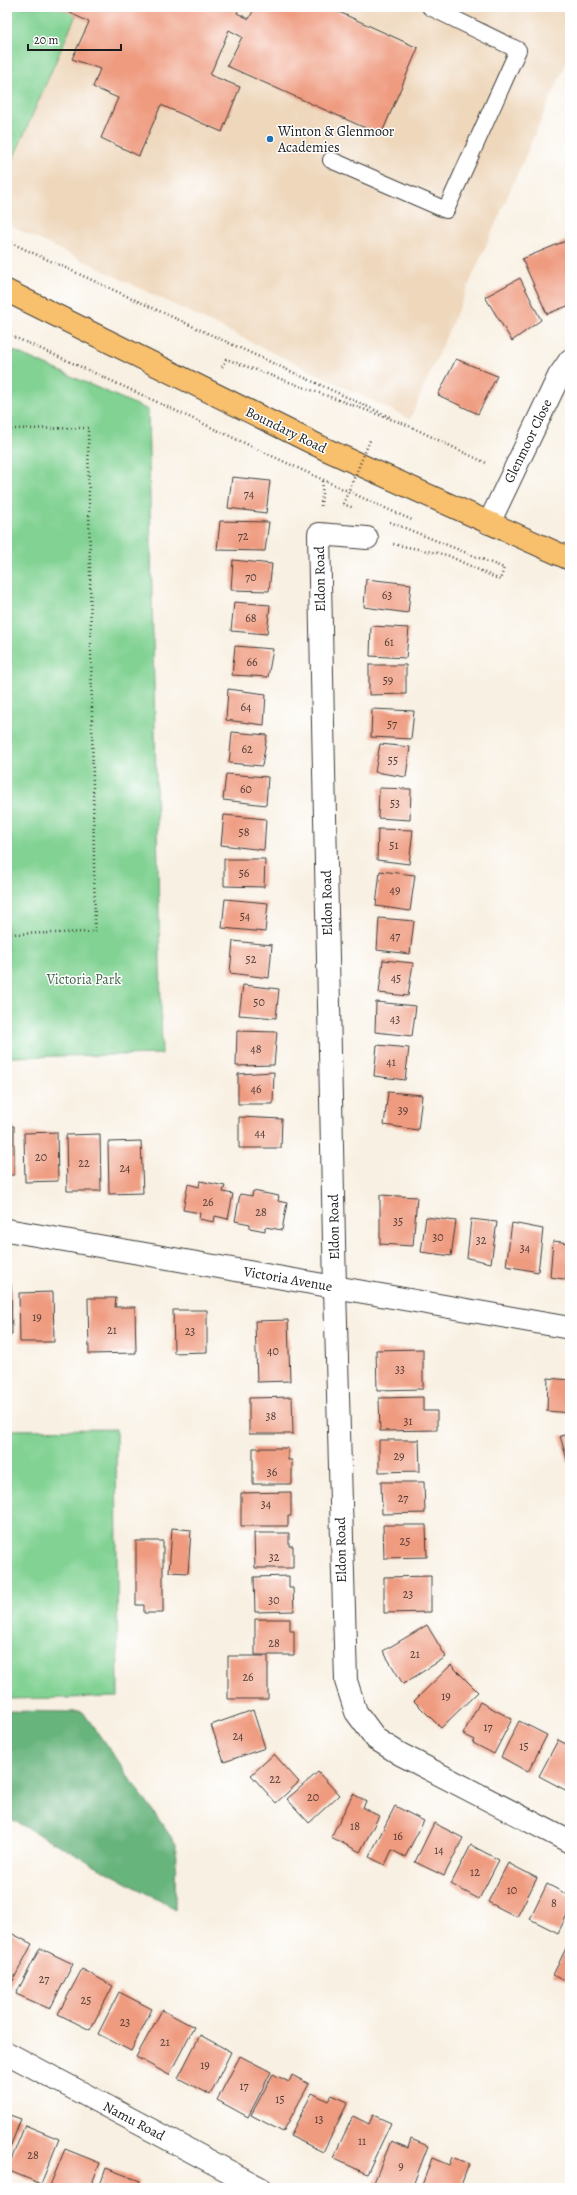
<svg xmlns="http://www.w3.org/2000/svg" width="577" height="2195" viewBox="0 0 577 2195" font-family="Alegreya,serif">
	<rect width="100%" height="100%" fill="#fff"/>
	<filter id="ink" filterUnits="userSpaceOnUse"><feTurbulence type="fractalNoise" baseFrequency=".025" numOctaves="2"/><feDisplacementMap in="SourceGraphic" scale="8" xChannelSelector="R" yChannelSelector="G"/><feConvolveMatrix kernelMatrix="1 2 1 2 8 2 1 2 1" color-interpolation-filters="sRGB"/></filter>
	<filter id="wash" filterUnits="userSpaceOnUse"><feTurbulence type="fractalNoise" baseFrequency=".012" numOctaves="4" result="noise"/><feDisplacementMap in="SourceGraphic" scale="16" xChannelSelector="R" yChannelSelector="G"/><feGaussianBlur stdDeviation="0.9" result="paint"/><feColorMatrix in="noise" values="0 0 0 0 0 0 0 0 0 0 0 0 0 0 0 0 0 1.4 0 .05"/><feComposite in="paint" operator="in"/></filter>
	<g filter="url(#wash)">
		<rect width="100%" height="100%" fill="#f8f0e2"/>
		<path fill="#eed7bb" d="M7 7H570V54L410 419 7 224Z"/>
		<path fill="#81d293" stroke="#4e7758" d="M7 7H58L76 15 7 173Z
			M7 348 148 410 162 1054 7 1057Z
			M116 1429 118 1697 7 1699V1430Z"/>
		<path fill="#68b47d" stroke="#42684c" d="M7 1711 83 1712 176 1844 175 1909 7 1817Z"/>
		<g id="blocks">
			<path fill="#ef9b80" d="M58 7H240L237 13 249 19 255 7H328L418 48 381 135 227 66 242 37 229 30 210 75 240 87 222 132 161 105 139 156 101 138 118 98 93 87 100 69 72 59 89 22Z
				M568 240 570 245V305L547 314 522 259Z
				M520 278 541 320 512 341 485 297Z
				M456 359 497 376 478 414 438 395Z
				M232 477 270 481 266 513 228 508Z
				M220 521 269 522 265 551 217 550Z
				M233 560 272 564 269 591 231 590Z
				M366 579 411 584 408 613 364 607Z
				M234 602 270 605 267 634 231 631Z
				M371 626 409 628 406 658 370 656Z
				M235 646 273 649 268 677 232 675Z
				M369 665H406V694L369 695Z
				M228 689 266 694 264 725 226 720Z
				M372 709 414 711 411 739 371 737Z
				M232 732 267 735 262 766 229 763Z
				M380 744 410 747 406 777 375 772Z
				M226 774 268 777 266 805 223 800Z
				M379 788 411 789 410 820 378 818Z
				M224 815 266 819 264 850 221 845Z
				M378 829 413 830 409 864 377 860Z
				M224 859H265L264 887 224 886Z
				M380 871 415 875 410 911 376 906Z
				M225 899 268 903 265 932 222 928Z
				M379 918 414 921 410 954 377 950Z
				M233 941 272 945 269 978 230 973Z
				M383 960 413 963 408 996 379 993Z
				M243 985 279 989 276 1018 239 1015Z
				M376 1002 416 1006 412 1036 375 1032Z
				M237 1031 277 1032 274 1065 236 1066Z
				M377 1045 409 1048 405 1080 374 1076Z
				M274 1072 273 1104H238V1074Z
				M388 1092 422 1095 418 1130 384 1125Z
				M239 1117 282 1119 281 1148H239Z
				M7 1126H14V1175H7Z
				M57 1132 58 1181 25 1182 24 1133Z
				M100 1134 101 1191H67L66 1135Z
				M141 1141 143 1193 109 1194 108 1142Z
				M200 1181 225 1186 223 1192 233 1194 228 1219 215 1216 214 1222 199 1219 200 1213 183 1210 188 1184 199 1187Z
				M253 1191 279 1196 278 1201 287 1203 282 1230 265 1227V1231L250 1228V1224L235 1221 240 1194 252 1196Z
				M380 1195 417 1197 413 1246 380 1244Z
				M426 1217 456 1221 451 1256 421 1252Z
				M471 1219 497 1222 491 1263 467 1258Z
				M512 1223 543 1229 538 1272 506 1266Z
				M553 1241 570 1243V1280L550 1277Z
				M7 1284H11L12 1334H7Z
				M53 1292 54 1342H20L19 1293Z
				M88 1298H116L115 1307H135L136 1353 89 1354Z
				M173 1310H207V1352L174 1353Z
				M288 1320 290 1381 257 1382 255 1321Z
				M423 1349V1389L377 1390 376 1350Z
				M548 1378 570 1380V1413L547 1411Z
				M292 1397 293 1434H249V1398Z
				M423 1397V1411H437V1430L380 1431 379 1398Z
				M570 1434V1466H569L560 1436Z
				M379 1440H419L420 1471 379 1472Z
				M253 1448H288V1460H292V1484H253Z
				M381 1482H424L425 1513 382 1514Z
				M291 1492V1516H288V1526H241V1493Z
				M383 1525H426L427 1557 384 1558Z
				M172 1528 191 1530 188 1573 169 1572Z
				M254 1533H289V1546H293V1568H255Z
				M136 1541H163V1613H144V1605H136Z
				M289 1576V1588H293L294 1611 255 1612 254 1577Z
				M431 1576V1612L384 1613V1577Z
				M255 1619H290V1631H294V1655H255Z
				M427 1625 446 1657 403 1684 383 1651Z
				M228 1656H268V1699H228Z
				M451 1665 478 1692 441 1728 414 1701Z
				M480 1702 512 1719 494 1754 473 1743 475 1740 463 1734Z
				M253 1710 265 1748 224 1762 211 1725Z
				M519 1721 547 1735 528 1772 501 1757Z
				M558 1740 570 1746 569 1792 539 1776Z
				M274 1754 299 1782 276 1803 251 1775Z
				M318 1772 339 1795 309 1823 287 1799Z
				M353 1794 366 1801 363 1808 379 1816 360 1852 331 1837Z
				M395 1806 424 1821 405 1857 392 1850 385 1865 369 1857Z
				M434 1823 463 1838 444 1876 415 1862Z
				M471 1845 499 1860 479 1899 451 1884Z
				M508 1863 537 1878 517 1917 488 1902Z
				M547 1884 570 1896V1909L558 1933 530 1919Z
				M7 1931 32 1944 9 1988 7 1987Z
				M570 1940V1983L553 1975Z
				M40 1948 73 1964 50 2009 16 1994Z
				M82 1969 113 1986 90 2030 58 2014Z
				M119 1992 152 2009 131 2051 98 2034Z
				M162 2010 194 2027 169 2075 136 2057Z
				M200 2035 231 2052 210 2095 178 2078Z
				M240 2056 271 2072 248 2117 217 2100Z
				M273 2074 289 2082 292 2075 309 2084 283 2132 251 2115Z
				M312 2093 328 2101 332 2095 348 2102 323 2152 290 2136Z
				M7 2114 21 2119 7 2155Z
				M373 2115 391 2123 367 2174 333 2158 353 2116 369 2124Z
				M25 2125 59 2139 41 2184 7 2170Z
				M411 2139 428 2146 412 2188H382L373 2185 391 2141 408 2148Z
				M65 2149 100 2163 90 2188H49Z
				M452 2157 469 2164 460 2188H421L432 2158 449 2165Z
				M106 2168 140 2181 138 2188H99Z"/>
		</g>
	</g>
	<g filter="url(#ink)">
		<use href="#blocks" fill-opacity="0" stroke="#3d3c3a" stroke-width="1"/>
		<g fill="none" stroke-linecap="round" stroke-linejoin="round">
			<defs>
				<path id="service" d="M331 160 446 210 518 50 430 7"/>
				<path id="minor" d="M489 523 559 376 570 360
					M367 538 319 534 335 1288 346 1681 356 1712 376 1739 400 1754 570 1842
					M7 2053 260 2188"/>
				<path id="tertiary" d="M7 1230 570 1328"/>
				<path id="primary" d="M7 291 325 449 570 559"/>
			</defs>
			<use href="#service" stroke="#3d3c3a" stroke-width="18"/>
			<use href="#minor" stroke="#3d3c3a" stroke-width="24"/>
			<use href="#tertiary" stroke="#3d3c3a" stroke-width="24"/>
			<use href="#primary" stroke="#3d3c3a" stroke-width="24"/>
			<path stroke="#3d3c3a" stroke-width="2.5" stroke-dasharray="1 3" stroke-linecap="butt" d="M7 241 390 417
				M7 334C143 393 276 460 412 520
				M222 367 226 359 407 425 488 464
				M7 429 88 428 95 932 7 934
				M343 504 354 508
				M321 506 323 481
				M390 522 504 568 500 580 447 555 393 544"/>
			<use href="#service" stroke="#fff" stroke-width="16"/>
			<use href="#minor" stroke="#fff" stroke-width="22"/>
			<use href="#tertiary" stroke="#fff" stroke-width="22"/>
			<use href="#primary" stroke="#f8bf6c" stroke-width="22"/>
			<path stroke="#3d3c3a" stroke-width="2.5" stroke-dasharray="1 3" stroke-linecap="butt" d="M343 504 371 438"/>
		</g>
	</g>
	<circle fill="#1f6fb2" stroke="#fff" stroke-width="1.5" cx="270" cy="139" r="4"/>
	<g text-anchor="middle" dominant-baseline="central" stroke-width="3" stroke-linejoin="round" paint-order="stroke">
		<g font-size="12" fill="#513c35">
			<text x="249" y="494">74</text>
			<text x="243" y="536">72</text>
			<text x="251" y="577">70</text>
			<text x="387" y="595">63</text>
			<text x="251" y="618">68</text>
			<text x="389" y="642">61</text>
			<text x="252" y="662">66</text>
			<text x="388" y="680">59</text>
			<text x="246" y="707">64</text>
			<text x="392" y="724">57</text>
			<text x="247" y="749">62</text>
			<text x="393" y="760">55</text>
			<text x="246" y="789">60</text>
			<text x="395" y="803">53</text>
			<text x="244" y="832">58</text>
			<text x="394" y="845">51</text>
			<text x="244" y="873">56</text>
			<text x="395" y="890">49</text>
			<text x="245" y="916">54</text>
			<text x="395" y="936">47</text>
			<text x="251" y="959">52</text>
			<text x="396" y="978">45</text>
			<text x="259" y="1002">50</text>
			<text x="395" y="1019">43</text>
			<text x="256" y="1049">48</text>
			<text x="391" y="1062">41</text>
			<text x="256" y="1089">46</text>
			<text x="403" y="1110">39</text>
			<text x="260" y="1133">44</text>
			<text x="41" y="1157">20</text>
			<text x="84" y="1163">22</text>
			<text x="125" y="1168">24</text>
			<text x="208" y="1202">26</text>
			<text x="261" y="1212">28</text>
			<text x="398" y="1221">35</text>
			<text x="438" y="1237">30</text>
			<text x="481" y="1240">32</text>
			<text x="525" y="1248">34</text>
			<text x="37" y="1317">19</text>
			<text x="112" y="1330">21</text>
			<text x="190" y="1331">23</text>
			<text x="273" y="1351">40</text>
			<text x="400" y="1369">33</text>
			<text x="271" y="1416">38</text>
			<text x="408" y="1421">31</text>
			<text x="399" y="1456">29</text>
			<text x="272" y="1472">36</text>
			<text x="403" y="1498">27</text>
			<text x="266" y="1504">34</text>
			<text x="405" y="1541">25</text>
			<text x="274" y="1557">32</text>
			<text x="408" y="1594">23</text>
			<text x="274" y="1600">30</text>
			<text x="274" y="1643">28</text>
			<text x="415" y="1654">21</text>
			<text x="248" y="1677">26</text>
			<text x="446" y="1696">19</text>
			<text x="488" y="1727">17</text>
			<text x="238" y="1736">24</text>
			<text x="524" y="1746">15</text>
			<text x="275" y="1779">22</text>
			<text x="313" y="1797">20</text>
			<text x="355" y="1826">18</text>
			<text x="398" y="1836">16</text>
			<text x="439" y="1850">14</text>
			<text x="475" y="1872">12</text>
			<text x="512" y="1890">10</text>
			<text x="554" y="1903">8</text>
			<text x="44" y="1979">27</text>
			<text x="86" y="2000">25</text>
			<text x="125" y="2022">23</text>
			<text x="165" y="2042">21</text>
			<text x="205" y="2065">19</text>
			<text x="244" y="2086">17</text>
			<text x="280" y="2099">15</text>
			<text x="319" y="2119">13</text>
			<text x="362" y="2141">11</text>
			<text x="33" y="2155">28</text>
			<text x="401" y="2166">9</text>
		</g>
		<g font-size="14" fill="#1c1c1c" stroke="#fff" text-anchor="start">
			<text x="278" y="131">Winton &amp; Glenmoor<tspan x="278" dy="16">Academies</tspan></text>
		</g>
		<g font-size="14" fill="#1c1c1c" stroke="#fff">
			<text transform="translate(286 430) rotate(26)">Boundary Road</text>
			<text transform="translate(528 441) rotate(-64)">Glenmoor Close</text>
			<text transform="translate(320 579) rotate(-91)">Eldon Road</text>
			<text transform="translate(327 903) rotate(-91)">Eldon Road</text>
			<text transform="translate(334 1227) rotate(-91)">Eldon Road</text>
			<text transform="translate(288 1279) rotate(10)">Victoria Avenue</text>
			<text transform="translate(341 1550) rotate(-91)">Eldon Road</text>
			<text transform="translate(134 2121) rotate(28)">Namu Road</text>
		</g>
		<g font-size="14" fill="#44654c" stroke="#fff">
			<text x="84" y="979">Victoria Park</text>
		</g>
	</g>
	<rect width="577" height="2195" fill="none" stroke="#fff" stroke-width="24"/>
	<path d="M28 44v6h93v-6" fill="none" stroke="#1c1c1c" stroke-width="2"/>
	<text x="34" y="44" font-size="12" fill="#1c1c1c" stroke="#ffffff" stroke-width="3" paint-order="stroke">20 m</text>
</svg>
